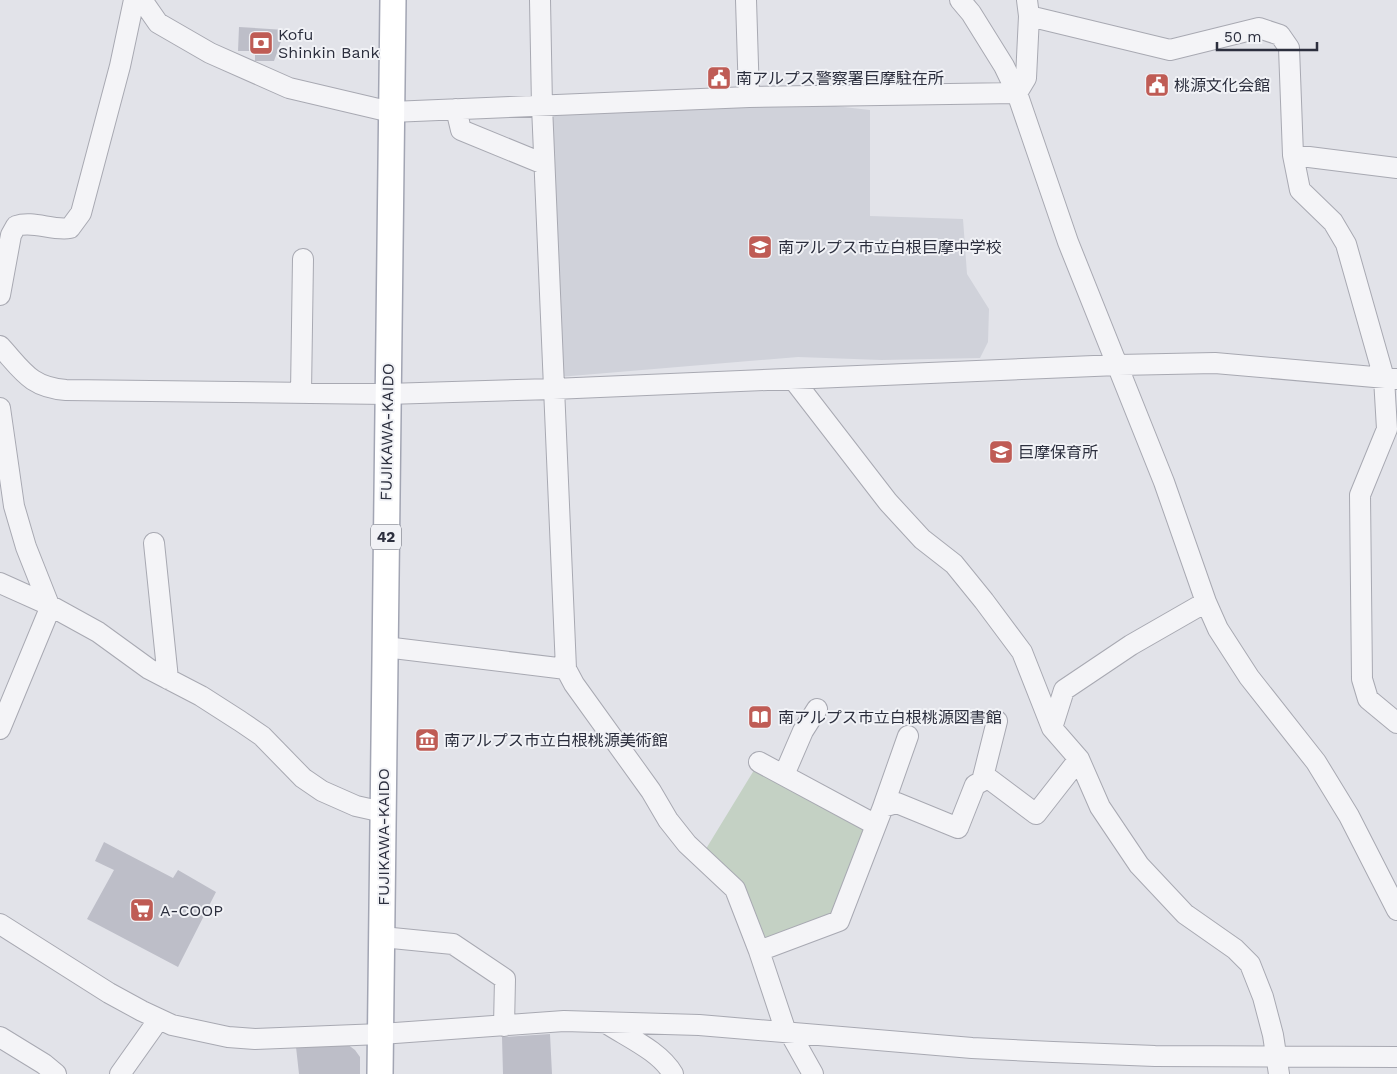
<svg xmlns="http://www.w3.org/2000/svg" width="1397" height="1074" viewBox="0 0 1397 1074" font-family="'Work Sans','Noto Sans JP',sans-serif">
	<rect width="100%" height="100%" fill="#e2e3e9"/>
	<path fill="#d0d2da" d="M799 102 870 110V216L963 219 967 274 989 309 988 342 980 358 882 360 798 357 559 377 550 114Z"/>
	<path fill="#c4d1c4" d="M759 762 876 825 839 921 759 951 735 889 701 857Z"/>
	<path fill="#bdbec8" d="M239 27 285 30 274 61H255V51H238Z
		M104 842 173 878 178 870 216 892 178 967 87 919 114 870 95 861Z
		M550 1034 552 1074H503L502 1037Z
		M347 1044 355 1050 360 1057V1074H299L296 1047Z"/>
	<g fill="none" stroke-linecap="round" stroke-linejoin="round">
		<defs>
			<path id="minor" d="M142 0 158 23 210 53 289 88 391 112 749 97 1017 93
				M540 0 542 106 566 669 574 684 651 791 668 820 687 844 735 889 759 951 786 1032
				M746 0 749 97
				M960 0 971 13 1004 66 1017 93 1068 242 1164 482 1206 602 1218 629 1249 677 1316 762 1349 816 1397 910
				M1029 16 1170 50 1259 28 1280 35 1289 48 1293 155 1300 190 1333 222 1346 244 1384 378 1387 429 1360 495 1362 679 1368 699 1397 723
				M1017 93 1026 78 1029 16 1027 0
				M456 109 461 130 544 164
				M1293 155 1397 168
				M0 295 11 235 16 226C33 220 52 231 70 228L81 213 120 66 134 0
				M0 346C23 371 30 387 66 390L387 394 553 389 1118 365 1215 363 1397 379
				M793 379 888 502 922 539 954 564 984 601 1022 652 1052 728 1079 759 1100 807 1139 865 1185 914 1235 949 1250 964 1263 997 1273 1035 1279 1074
				M301 392 303 259
				M0 408 14 506 26 547 49 605 48 613 0 729
				M154 543 168 679
				M0 583 49 605 98 632 149 669 201 696 240 721 262 736 303 778 322 791 356 806 383 812
				M385 647 566 669
				M1052 728 1064 690 1131 645 1206 602
				M759 762 876 825
				M784 775 803 731 817 709
				M982 781 997 721
				M883 807 908 736
				M0 924 109 993 142 1011 172 1025 228 1037 255 1039 381 1034 564 1021 699 1025 972 1048 1053 1052 1155 1056 1397 1057
				M382 937 453 944 505 979 504 1026
				M759 951 839 921 883 807 897 803 958 828 975 785 988 778 1036 814 1079 759
				M606 1023C627 1037 660 1051 673 1074
				M790 1033 813 1074
				M0 1037 44 1064 56 1074
				M120 1074 159 1019"/>
			<path id="major" d="M380 1074 393 0"/>
		</defs>
		<use href="#minor" stroke="#a8a9b2" stroke-width="22"/>
		<use href="#major" stroke="#a2a5b3" stroke-width="28"/>
		<use href="#minor" stroke="#f4f4f7" stroke-width="20"/>
		<use href="#major" stroke="#fff" stroke-width="25"/>
	</g>
	<defs>
		<symbol id="bank-square" viewBox="-11 -11 22 22"><rect x="-9" y="-9" width="18" height="18" rx="4" fill="#bf5c55" stroke="#f1f2f6"/><path d="M-6-4H6V4H-6ZM0-2.3a2.3 2.3 0 1 0 0 4.6a2.3 2.3 0 1 0 0-4.6Z" fill="#fff"/></symbol>
		<symbol id="civic-square" viewBox="-11 -11 22 22"><rect x="-9" y="-9" width="18" height="18" rx="4" fill="#bf5c55" stroke="#f1f2f6"/><path d="M-.6-6.5H3V-4.5H.6V-3L4-1V1h2V6H-6V1h2V-1L-.6-3ZM-1.2 2.5V6h2.4V2.5Z" fill="#fff"/></symbol>
		<symbol id="school-square" viewBox="-11 -11 22 22"><rect x="-9" y="-9" width="18" height="18" rx="4" fill="#bf5c55" stroke="#f1f2f6"/><path d="M0-5L7-2L0 1L-7-2ZM-4 1L0 2.5L4 1V4Q0 6-4 4Z" fill="#fff"/></symbol>
		<symbol id="library-square" viewBox="-11 -11 22 22"><rect x="-9" y="-9" width="18" height="18" rx="4" fill="#bf5c55" stroke="#f1f2f6"/><path d="M-6-4Q-3-5.5-.7-3.5V5Q-3 3-6 4ZM6-4Q3-5.5 .7-3.5V5Q3 3 6 4Z" fill="#fff"/></symbol>
		<symbol id="museum-square" viewBox="-11 -11 22 22"><rect x="-9" y="-9" width="18" height="18" rx="4" fill="#bf5c55" stroke="#f1f2f6"/><path d="M0-6L6-3V-2H-6V-3ZM-5-1h2V3h-2ZM-1-1h2V3h-2ZM3-1h2V3H3ZM-6 4H6V6H-6Z" fill="#fff"/></symbol>
		<symbol id="supermarket-square" viewBox="-11 -11 22 22"><rect x="-9" y="-9" width="18" height="18" rx="4" fill="#bf5c55" stroke="#f1f2f6"/><path d="M-6-5.5h2.5l.6 2H6L4.5 2H-2.5L-4.4-4H-6ZM-1.5 3.2a1.3 1.3 0 1 0 .1 0ZM3 3.2a1.3 1.3 0 1 0 .1 0Z" fill="#fff"/></symbol>
	</defs>
	<g fill-rule="evenodd">
		<use href="#bank-square" x="247" y="29" width="28" height="28"/>
		<use href="#civic-square" x="705" y="64" width="28" height="28"/>
		<use href="#civic-square" x="1143" y="71" width="28" height="28"/>
		<use href="#school-square" x="746" y="233" width="28" height="28"/>
		<use href="#school-square" x="987" y="438" width="28" height="28"/>
		<use href="#library-square" x="746" y="703" width="28" height="28"/>
		<use href="#museum-square" x="413" y="726" width="28" height="28"/>
		<use href="#supermarket-square" x="128" y="896" width="28" height="28"/>
	</g>
	<g text-anchor="middle" dominant-baseline="central" stroke-width="4" stroke-linejoin="round" paint-order="stroke">
		<rect fill="#f1f2f6" stroke="#676a75" stroke-width="1" x="371" y="524.5" width="30" height="25" rx="4"/>
		<g font-size="15" font-weight="bold" fill="#2c2f3e">
			<text x="386" y="537">42</text>
		</g>
		<g font-size="16" fill="#2c2f3e" stroke="#f1f2f6" text-anchor="start">
			<text x="278" y="34">Kofu<tspan x="278" dy="18">Shinkin Bank</tspan></text>
			<text x="736" y="78">南アルプス警察署巨摩駐在所</text>
			<text x="1174" y="85">桃源文化会館</text>
			<text x="778" y="247">南アルプス市立白根巨摩中学校</text>
			<text x="1018" y="452">巨摩保育所</text>
			<text x="778" y="717">南アルプス市立白根桃源図書館</text>
			<text x="444" y="740">南アルプス市立白根桃源美術館</text>
			<text x="160" y="910">A-COOP</text>
		</g>
		<g font-size="16" fill="#2c2f3e" stroke="#f1f2f6">
			<text transform="translate(387 432) rotate(-89)">FUJIKAWA-KAIDO</text>
			<text transform="translate(383 837) rotate(-90)">FUJIKAWA-KAIDO</text>
		</g>
	</g>
	<path d="M1217 42v8h100v-8" fill="none" stroke="#2c2f3e" stroke-width="2.5"/>
	<text x="1224" y="42" font-size="15" fill="#2c2f3e" stroke="#f1f2f6" stroke-width="4" paint-order="stroke">50 m</text>
</svg>
